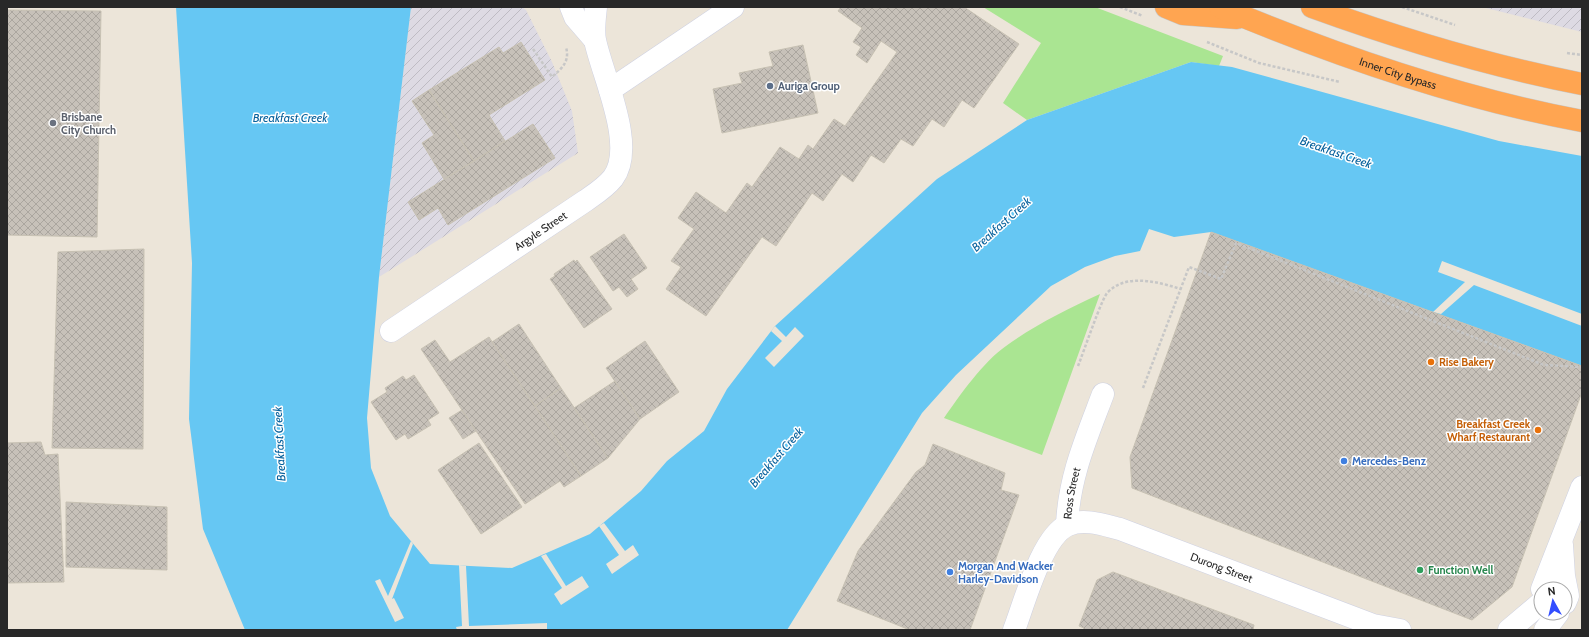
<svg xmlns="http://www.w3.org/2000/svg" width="1589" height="637" viewBox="0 0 1589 637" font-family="Cabin,sans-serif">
	<defs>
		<pattern id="industrial-furrows" width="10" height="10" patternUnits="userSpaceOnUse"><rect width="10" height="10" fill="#dddae3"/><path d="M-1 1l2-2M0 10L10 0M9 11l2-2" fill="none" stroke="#bebbc3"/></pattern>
		<pattern id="building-cross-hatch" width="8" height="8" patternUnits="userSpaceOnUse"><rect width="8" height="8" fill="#c7c1b9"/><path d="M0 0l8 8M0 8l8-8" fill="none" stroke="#aba69f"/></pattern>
	</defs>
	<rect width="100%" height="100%" fill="#ece5d9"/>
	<path fill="url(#industrial-furrows)" d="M411 7H522L526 10 552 62 572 111 578 153 379 277Z
		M1482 7H1582V32Z"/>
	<path fill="#aae592" d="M983 7H1095L1223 56 1219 66 1191 62 1027 120 1003 103 1041 43Z
		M1100 294 1042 455 944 418C960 395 983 362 1006 346 1035 325 1067 309 1100 294Z"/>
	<path fill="#66c7f3" d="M176 7H411L379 277 367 418 371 468 390 516 430 564 512 568 590 534 641 491 667 461 704 431 727 389 775 326 937 179 1027 120 1191 62 1232 67 1499 141 1582 156V366L1211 232 1174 237 1149 229 1140 251 1115 256 1085 267 1051 286 956 375 922 413 787 630H245L203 529 189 419 192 263Z"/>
	<path fill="#ece5d9" d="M1442 261 1582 314V326L1474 285 1441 314 1433 312 1465 282 1438 272Z
		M775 326 786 337 795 327 804 336 774 367 765 358 782 341 771 331Z
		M604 523 625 551 633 545 639 555 612 574 606 564 619 555 599 526Z
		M411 541 413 544 392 599 394 598 404 618 395 622 375 581 380 579 388 596Z
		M546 554 566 586 582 576 589 587 561 605 554 594 562 588 541 556Z
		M459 565 466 566 469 626 547 623V630H457L456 627 462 626Z"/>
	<path fill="url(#building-cross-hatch)" stroke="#c7c1b3" d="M841 7H964L1019 44 974 108 962 100 944 127 932 119 913 146 901 139 884 163 871 155 853 182 842 174 823 201 812 193 776 246 762 237 706 316 666 289 681 267 671 261 694 229 678 218 696 192 726 213 747 183 752 187 780 147 799 159 808 145 813 149 834 119 845 126 897 52 881 41 867 63 856 55 861 47 853 42 862 28 838 11Z
		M7 10 101 11 97 237 7 235Z
		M521 42 545 80 489 115 505 141 474 161 429 90 499 47 503 53Z
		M803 45 818 113 722 133 713 89 742 83 739 73 773 66 769 52Z
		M429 90 474 161 444 179 422 143 434 135 412 101Z
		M533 124 555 158 448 225 438 208 419 220 408 202Z
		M1211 232 1582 366V392L1512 587 1472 620 1132 488 1130 457Z
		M624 234 647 268 631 279 638 289 627 297 619 287 613 291 590 257Z
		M144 249 143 449 52 448 58 252Z
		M574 260 575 262 577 260 612 309 584 328 550 279 555 276 554 274Z
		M519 324 561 388 535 406 492 342Z
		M489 337 581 476 564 487 560 481 525 504 421 349 435 340 450 362Z
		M645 341 679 392 640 419 606 368Z
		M414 375 439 413 428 420 431 425 408 439 405 434 396 440 371 402 387 392 385 388 403 376 406 380Z
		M615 381 640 419 608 458 574 408Z
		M561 388 608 458 581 476 535 406Z
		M462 410 476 431 463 439 449 418Z
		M41 442 45 455 58 454 64 582 7 583V443Z
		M479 443 522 507 481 534 438 470Z
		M933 444 1005 473 1001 490 1019 495 970 630H910L837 601 858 551 916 472 925 465Z
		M66 502 167 507V570L66 567Z
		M1113 572 1254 625 1253 630H1083L1084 628 1079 626 1097 580Z"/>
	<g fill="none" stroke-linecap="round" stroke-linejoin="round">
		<defs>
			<g id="street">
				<path d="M571 7 575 17 594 39"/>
				<path d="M610 90 733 7"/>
				<path id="s1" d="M391 331 585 201C595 194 605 188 613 178 637 146 602 75 595 40 593 30 595 17 596 7"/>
				<path id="s2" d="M1067 525C1069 477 1086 439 1103 394"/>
				<path d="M1562 545 1564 576 1568 596 1565 603"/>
				<path d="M1542 589 1582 487"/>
				<path id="s3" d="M1014 630C1024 604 1042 536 1068 525 1084 518 1104 525 1120 529L1373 625 1400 630"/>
				<path d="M1509 630 1541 603"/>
				<path d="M1545 630 1558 613"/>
			</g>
			<g id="highway">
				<path d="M1166 7 1183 14 1237 18"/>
				<path id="s4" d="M1220 7C1337 56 1458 98 1582 121"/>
				<path d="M1312 7C1400 39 1490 66 1582 84"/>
			</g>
		</defs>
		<use href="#street" stroke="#ced1e2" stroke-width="23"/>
		<use href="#highway" stroke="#c7c7c7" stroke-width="23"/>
		<path stroke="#c7c7c7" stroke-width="2.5" stroke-dasharray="3 2" stroke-linecap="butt" d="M1120 7 1143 16
			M1402 7 1455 25
			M1207 42 1259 63 1340 82
			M533 49 552 77C562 68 570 62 566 47
			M1567 53 1582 55
			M1078 366C1083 354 1102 297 1108 292 1127 273 1158 282 1181 289
			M1143 388 1189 267 1221 279 1236 243 1544 365 1582 367"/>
		<use href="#street" stroke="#fff" stroke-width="22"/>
		<use href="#highway" stroke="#ffa551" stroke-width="22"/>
	</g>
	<circle fill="#5c6f8a" stroke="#fff" stroke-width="1.5" cx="770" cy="86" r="4"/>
	<circle fill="#6b7280" stroke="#fff" stroke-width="1.5" cx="53" cy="123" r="4"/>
	<g fill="#e8710a" stroke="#fff" stroke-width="1.5">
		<circle cx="1431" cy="362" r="4"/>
		<circle cx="1538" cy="430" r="4"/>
	</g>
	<g fill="#3f7fe0" stroke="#fff" stroke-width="1.5">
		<circle cx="1344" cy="461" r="4"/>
		<circle cx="950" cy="572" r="4"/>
	</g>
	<circle fill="#2e9e5b" stroke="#fff" stroke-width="1.5" cx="1420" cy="570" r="4"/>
	<g text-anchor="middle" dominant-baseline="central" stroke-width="3" stroke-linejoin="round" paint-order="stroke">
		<g font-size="11" fill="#282828" stroke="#fff">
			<text stroke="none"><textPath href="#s4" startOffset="190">Inner City Bypass</textPath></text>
			<text stroke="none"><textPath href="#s1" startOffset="180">Argyle Street</textPath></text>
			<text stroke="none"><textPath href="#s2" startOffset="32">Ross Street</textPath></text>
			<text stroke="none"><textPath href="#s3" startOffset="282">Durong Street</textPath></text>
		</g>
		<g font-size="11" font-weight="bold" fill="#4e5e75" stroke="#fff" text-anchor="start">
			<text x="778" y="86">Auriga Group</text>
		</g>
		<g font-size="11" font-weight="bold" fill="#5b616d" stroke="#fff" text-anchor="start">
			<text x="61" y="117">Brisbane<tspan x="61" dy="13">City Church</tspan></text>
		</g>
		<g font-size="11" font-weight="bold" fill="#c56008" stroke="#fff" text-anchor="start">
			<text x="1439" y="362">Rise Bakery</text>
			<text x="1530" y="424" text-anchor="end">Breakfast Creek<tspan x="1530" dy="13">Wharf Restaurant</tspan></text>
		</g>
		<g font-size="11" font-weight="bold" fill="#366cbe" stroke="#fff" text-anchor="start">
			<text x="1352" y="461">Mercedes-Benz</text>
			<text x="958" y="566">Morgan And Wacker<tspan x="958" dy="13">Harley-Davidson</tspan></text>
		</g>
		<g font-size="11" font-weight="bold" fill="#27864d" stroke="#fff" text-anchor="start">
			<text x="1428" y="570">Function Well</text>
		</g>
		<g font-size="12" font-style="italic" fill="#08629d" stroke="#fff">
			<text x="290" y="117">Breakfast Creek</text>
			<text transform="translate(1336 152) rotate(19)">Breakfast Creek</text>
			<text transform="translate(1001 224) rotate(-42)">Breakfast Creek</text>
			<text transform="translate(279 444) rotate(-93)">Breakfast Creek</text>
			<text transform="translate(776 457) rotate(-49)">Breakfast Creek</text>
		</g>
	</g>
	<rect width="1589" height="637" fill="none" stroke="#282828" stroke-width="16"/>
	<g transform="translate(1553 601) rotate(352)"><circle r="19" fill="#ffffff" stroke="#a9a9a9"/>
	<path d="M0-3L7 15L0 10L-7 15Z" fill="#334eff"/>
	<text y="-6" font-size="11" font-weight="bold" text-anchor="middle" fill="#282828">N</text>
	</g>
</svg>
